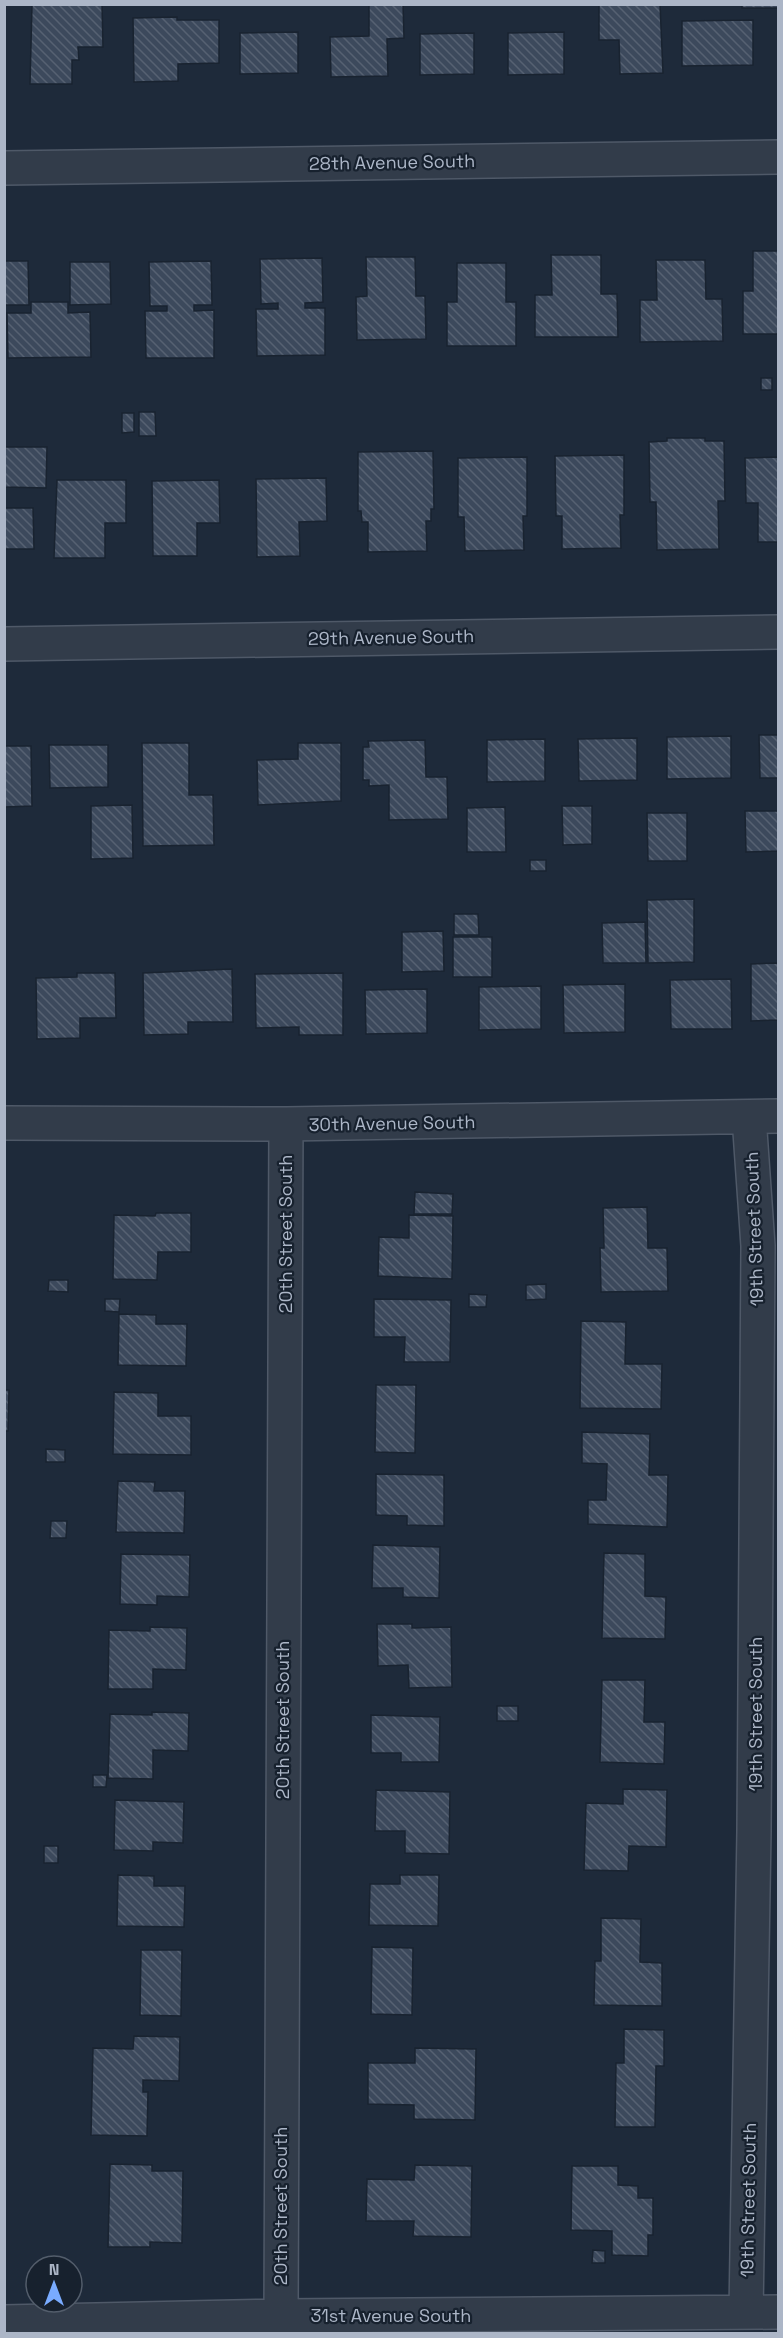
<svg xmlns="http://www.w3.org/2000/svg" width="783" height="2338" viewBox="0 0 783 2338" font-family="'Space Grotesk',sans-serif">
	<defs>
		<pattern id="building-back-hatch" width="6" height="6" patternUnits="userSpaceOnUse" patternTransform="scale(1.5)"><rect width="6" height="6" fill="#3c495c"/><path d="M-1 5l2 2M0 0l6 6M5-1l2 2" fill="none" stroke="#566172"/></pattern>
	</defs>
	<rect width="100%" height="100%" fill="#1e2a3a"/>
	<path fill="url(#building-back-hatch)" stroke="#192330" stroke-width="1.5" d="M102 4 103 47H78L79 60H72V84H30L32 5Z
		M369 4H403L404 38 387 39 388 76 331 77 330 37 369 36Z
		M599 4H660L663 73 620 74 619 40H599Z
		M742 4H778V8H742Z
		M177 17V20H219V63L178 64V81L134 82 133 18Z
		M753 20V65L682 66V21Z
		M298 32V73L240 74V33Z
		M564 32V74L508 75V33Z
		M474 33V74L420 75V34Z
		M753 251H778V334H743V291H753Z
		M551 255H601V294H617L618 337H535V295H552Z
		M366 257H415L416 296H425L426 339 357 340 356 297 367 296Z
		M322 258 323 302 305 303V308H325V355L257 356 256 309H278V303L261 304 260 259Z
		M656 260H705L706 299H722L723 341 640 342V300H657Z
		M4 261H28L29 305H4Z
		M211 261 212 305H194V311L214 310V358H146L145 311H167V306H150L149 262Z
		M70 262H110L111 304 70 305Z
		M457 263H506V302H516V346H447V302H457Z
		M31 302H68V313L90 312 91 357 8 358 7 313H31Z
		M761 378H772V390H761Z
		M139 412H155L156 436H139Z
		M122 413H134V432L122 433Z
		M667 438H705V441H724L725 501H718L719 549 657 550 656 502H650L649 442 667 441Z
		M5 447H47L46 488 5 487Z
		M433 451 434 509H431V521H426L427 551 368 552V522H362L361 511H358V452Z
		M624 455V515H620L621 548 562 549V516H556L555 456Z
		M527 457V516H523L524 550 465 551 464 517H458V458Z
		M778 457V542H758V503H746L745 458Z
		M326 478 327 521 299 522 300 556 257 557 256 479Z
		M57 480H126V523H105V558H54Z
		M219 480 220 523H197V556H153L152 481Z
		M4 508H33L34 549H4Z
		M759 735H778V790V778H760Z
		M731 736V778L667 779V737Z
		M637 738V780L579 781 578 739Z
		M545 739V781L487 782V740Z
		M425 740 426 777H447L448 819 389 820V785L369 786V780H363V747H369L368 741Z
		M142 743H189V795H213L214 845 143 846Z
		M298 743H341V801L258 805 257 760 298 759Z
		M49 745H108V787L50 788Z
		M4 746H31L32 806 4 807Z
		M132 805 133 858 91 859V806Z
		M562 806H592V844L563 845Z
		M505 807 506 852H467V808Z
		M745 811H778V851L746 852Z
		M647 813H687V861H648Z
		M530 860H546V871H530Z
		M694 899V962L648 963 647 900Z
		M454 914H478L479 935H454Z
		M645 922 646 963H603L602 923Z
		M443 931 444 971 402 972V932Z
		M453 937H492V977H453Z
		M778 963V1020L751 1021V964Z
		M232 969 233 1022H188V1034L144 1035 143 973Z
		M77 973H115L116 1018H80V1038L37 1039 36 978 77 977Z
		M343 973V1035H299V1027L256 1028 255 974Z
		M731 979 732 1029H671L670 980Z
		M625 984V1032L564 1033 563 985Z
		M541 986V1029L479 1030V987Z
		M427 989V1033L366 1034 365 990Z
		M415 1192 453 1194 452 1214H414Z
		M647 1207 648 1248H667L668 1291 601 1292 600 1248H604L603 1208Z
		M156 1213H191V1252H158L157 1280 113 1279 114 1215 155 1216Z
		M409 1215 453 1216 452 1279 378 1276 379 1237 409 1238Z
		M49 1280H68V1292L48 1291Z
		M546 1284V1299L526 1300V1285Z
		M469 1294 487 1295 486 1307H469Z
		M105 1299H120L119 1312 105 1311Z
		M374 1299 451 1300 450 1362H404L405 1337H374Z
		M119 1314 156 1315V1324H187L186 1366 118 1365Z
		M581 1321 626 1322 625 1364H662L661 1409 580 1408Z
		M376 1385H416L415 1453 375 1452Z
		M4 1390H9L8 1431H4Z
		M114 1392 158 1393V1416H191V1455L113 1454Z
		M582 1432 650 1434 649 1475H668L667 1527 588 1524V1500H606L607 1464 582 1463Z
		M46 1449 65 1450V1462H46Z
		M376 1474 444 1475V1526L407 1525V1516L376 1515Z
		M118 1481 155 1482 154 1491H185L184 1533 116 1532Z
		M51 1521H67L66 1538H50Z
		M373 1545 440 1547 439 1598 403 1597V1588H372Z
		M604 1553 645 1554V1596L666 1597 665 1639 602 1638Z
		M121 1554 190 1555 189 1597 157 1596V1605L120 1604Z
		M377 1624H412V1628L451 1627 452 1687 409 1688 408 1665 378 1666Z
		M150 1627 187 1628 186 1670 153 1669V1689H108L109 1630 150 1631Z
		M602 1680H645L644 1722H665L664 1764 600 1762Z
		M497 1706H518V1721H497Z
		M152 1712 189 1713 188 1751 153 1750V1779L108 1778 110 1714 152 1715Z
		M371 1715 440 1717 439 1762H401V1753H371Z
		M93 1775H107L106 1787H93Z
		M623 1789 667 1790 666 1847 629 1846 628 1871 584 1870 586 1803 623 1804Z
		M376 1790 450 1792 449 1854 405 1853V1831H375Z
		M115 1800 184 1802 183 1843 153 1842V1851L114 1850Z
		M44 1846H58V1863H44Z
		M118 1875 154 1876V1886H185L184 1927 117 1926Z
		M400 1875H439L438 1926 369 1925 370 1884H400Z
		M601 1918 641 1919 640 1962 662 1963V2006L594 2005 595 1961H601Z
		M372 1947 413 1948 412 2015 371 2014Z
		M141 1950H182L181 2016 140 2015Z
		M624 2029 664 2030V2066H656L655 2127H615L616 2063H624Z
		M134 2036 180 2037 179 2081 143 2080V2092H148L147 2136 91 2135 93 2048 133 2049Z
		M415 2048 476 2049 475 2120 414 2119V2105L368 2104V2063H415Z
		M110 2164 152 2165V2171H183L182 2243 150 2242V2247H108Z
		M415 2165 472 2166 471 2237 413 2236 414 2221H366L367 2179 414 2180Z
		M572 2166H618V2185L638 2186V2198H653V2235H648V2256L612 2255V2231L571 2230Z
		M593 2250 605 2251V2263H592Z"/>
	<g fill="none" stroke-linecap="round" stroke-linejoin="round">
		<defs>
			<path id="street" d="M4 168 778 157
				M4 644 778 632
				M4 1123 286 1124 778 1116
				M746 2312 754 1831 758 1246 749 1117
				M281 2316 286 1124
				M4 2322 281 2316 778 2312"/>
		</defs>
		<use href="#street" stroke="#4f5968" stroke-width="36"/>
		<use href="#street" stroke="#323c4a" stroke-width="33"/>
	</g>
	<g text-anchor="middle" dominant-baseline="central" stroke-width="4.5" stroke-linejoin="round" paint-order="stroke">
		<g font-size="18" fill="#acb6c7" stroke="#17212e">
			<text transform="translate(392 162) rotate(-1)">28th Avenue South</text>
			<text transform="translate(391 637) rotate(-1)">29th Avenue South</text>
			<text transform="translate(392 1123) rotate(-1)">30th Avenue South</text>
			<text transform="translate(754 1229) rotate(-92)">19th Street South</text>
			<text transform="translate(285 1234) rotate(-90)">20th Street South</text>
			<text transform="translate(755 1714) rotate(-90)">19th Street South</text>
			<text transform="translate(282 1720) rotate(-90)">20th Street South</text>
			<text transform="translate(748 2200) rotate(-89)">19th Street South</text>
			<text transform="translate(280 2206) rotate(-90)">20th Street South</text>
			<text x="391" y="2315">31st Avenue South</text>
		</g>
	</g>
	<rect width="783" height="2338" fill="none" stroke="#acb6c7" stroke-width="12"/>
	<g transform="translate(54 2284)"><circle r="28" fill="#17212e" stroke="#535d6b" stroke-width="1.5"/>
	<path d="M0-4.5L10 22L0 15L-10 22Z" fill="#79abff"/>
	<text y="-9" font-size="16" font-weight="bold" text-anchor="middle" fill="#acb6c7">N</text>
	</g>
</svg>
